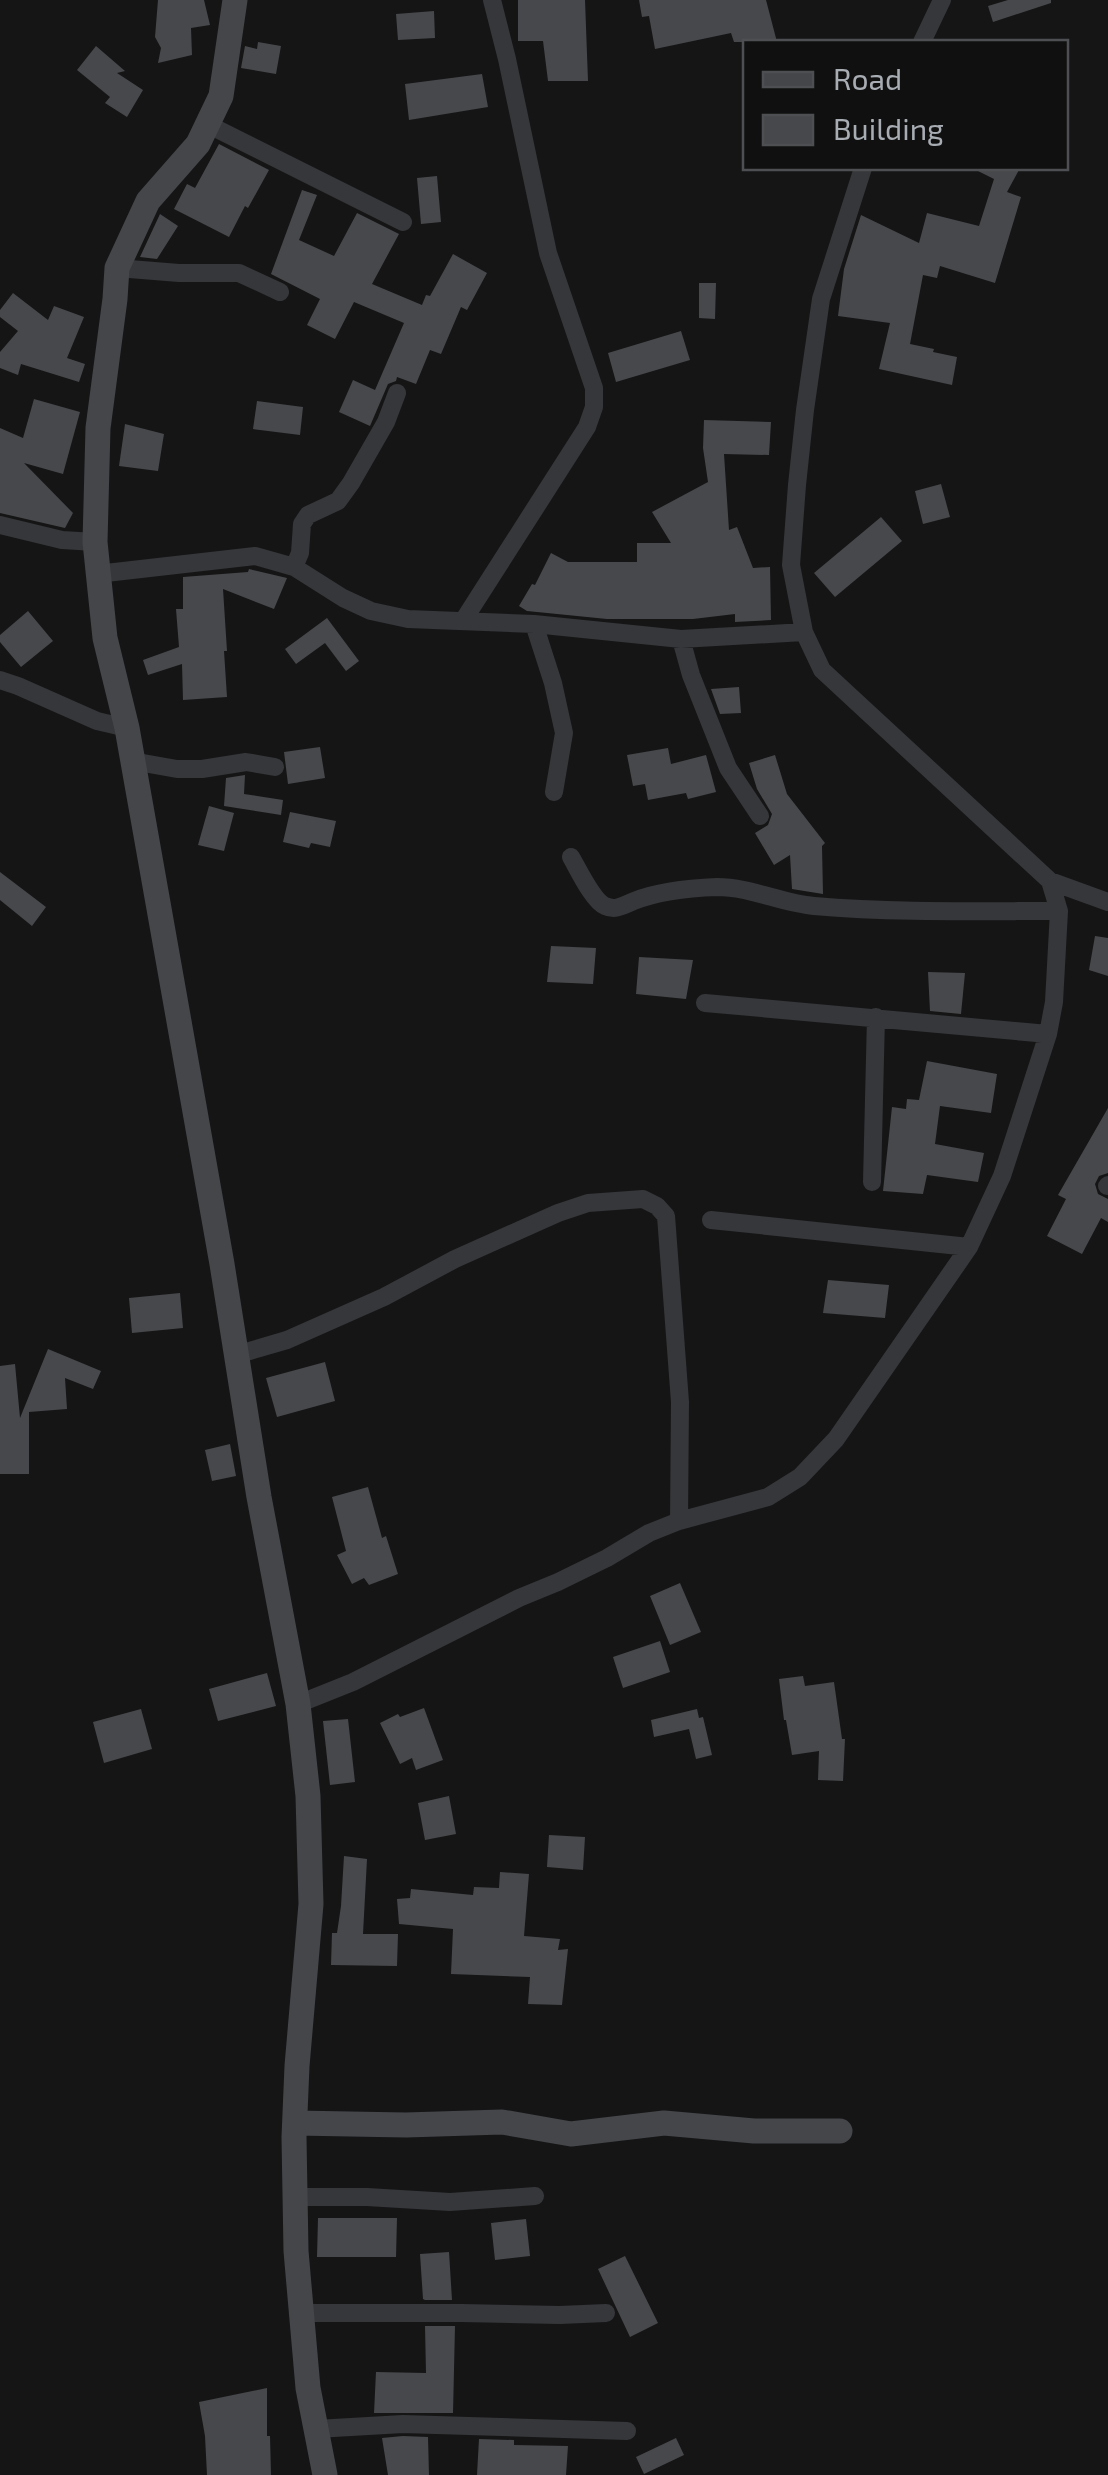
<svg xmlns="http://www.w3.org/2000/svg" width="1108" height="2475" viewBox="0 0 1108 2475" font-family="'Exo 2',sans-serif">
	<rect width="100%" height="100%" fill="#151516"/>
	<path fill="#47484b" d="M158 0H204L210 25 191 28 192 55 158 63 161 48 155 37Z
		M518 0H585L588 81H548L543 41H518Z
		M639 0H766L777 42H734L731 33 655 49 649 16 642 17Z
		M1008 0H1051V3L993 22 988 6Z
		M434 11 435 38 398 40 396 14Z
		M258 42 281 46 276 74 241 68 245 46 257 49Z
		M96 46 125 71 117 73 143 90 127 117 105 103 110 97 77 70Z
		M482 74 488 107 409 120 405 84Z
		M219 144 269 170 248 208 245 206 229 237 174 209 187 184 195 188Z
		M972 168H1020L1007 192 1021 197 995 283 940 266 937 278 923 275 910 344 934 349 933 352 957 357 952 385 879 369 890 323 838 316 844 269 861 215 919 243 927 213 979 226 994 179Z
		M437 176 441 222 421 224 417 178Z
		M302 190 317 195 299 240 334 256 357 213 399 234 372 284 422 305 426 295 430 296 453 254 487 273 467 310 461 307 441 354 430 350 416 384 397 377 396 381 388 384 370 426 339 412 353 380 375 390 404 323 354 302 335 339 307 325 320 299 271 274Z
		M160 214 178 226 157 259 140 257Z
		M699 283H716L715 319 699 318Z
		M13 293 48 320 54 306 84 317 67 358 85 364 79 382 21 364 18 375 0 368V352L18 331 0 317V310Z
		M681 331 690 360 616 382 608 353Z
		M34 399 80 412 63 474 24 463 73 513 65 528 0 513V428L23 438Z
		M257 401 303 407 300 435 253 429Z
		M704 420 771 422 769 455 724 454 729 530 737 527 753 568 770 567 771 620 735 622V614L693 619H607L527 611 519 606 532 584 535 585 551 553 568 562H637V543H671L652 512 708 482 703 448Z
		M125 424 164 434 158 471 119 466Z
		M941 484 950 517 923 524 915 491Z
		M881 517 902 541 835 597 814 573Z
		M249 569 287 578 274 609 223 589 227 651H224L227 697 183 700 182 664 148 675 143 660 179 647 176 609H183V577L248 572Z
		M28 611 53 641 21 667 0 642V635Z
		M327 618 359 661 346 671 325 643 296 664 285 649Z
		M739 687 741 713 720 714 711 689Z
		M320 747 325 778 288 784 284 752Z
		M668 748 671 764 706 755 716 792 688 799 686 793 648 800 645 784 633 786 627 755Z
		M775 755 787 794 825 843 822 846 823 894 792 889 790 855 774 865 755 833 768 825 772 814 757 789 749 763Z
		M245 775 244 794 283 800 281 815 224 806 226 778Z
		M209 806 234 813 224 851 198 845Z
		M290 812 336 821 330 847 311 843 309 848 283 842Z
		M0 872 46 907 32 926 0 900Z
		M1095 936 1108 938V976L1089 970Z
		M551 946 596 948 593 984 547 982Z
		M639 957 693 960 686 999 636 994Z
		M928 972 965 973 961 1014 930 1011Z
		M927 1061 997 1074 991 1113 940 1106 935 1144 984 1153 978 1182 927 1175 923 1194 883 1191 892 1107 906 1109 907 1099 919 1100Z
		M1108 1108V1173L1099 1176 1095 1184 1098 1194 1108 1199V1222L1101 1218 1082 1254 1047 1236 1066 1199 1058 1195Z
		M828 1280 889 1285 885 1318 823 1313Z
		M180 1293 183 1328 132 1333 129 1298Z
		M48 1349 101 1371 93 1389 65 1378 67 1409 29 1412V1474H0V1366L15 1364 20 1418Z
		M325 1362 335 1401 277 1417 266 1378Z
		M230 1444 236 1476 212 1481 205 1450Z
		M368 1487 382 1538 386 1536 398 1574 369 1585 364 1578 352 1584 337 1555 346 1551 332 1497Z
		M680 1583 701 1632 670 1645 650 1596Z
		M660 1641 670 1672 623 1688 613 1657Z
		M267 1673 276 1706 218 1721 209 1689Z
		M803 1676 805 1686 834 1682 842 1739H845L843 1781 818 1780 819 1751 792 1755 786 1720H784L779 1679Z
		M424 1708 443 1760 416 1770 412 1758 400 1764 380 1723 398 1714 400 1717Z
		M141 1709 152 1749 104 1763 93 1722Z
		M697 1709 699 1718 703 1717 712 1755 696 1759 689 1729 654 1737 651 1720Z
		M348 1719 355 1782 330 1785 323 1721Z
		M449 1796 456 1834 425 1840 418 1803Z
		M549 1835 585 1837 583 1870 547 1867Z
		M344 1856 367 1859 363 1934H398L397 1966 331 1965 332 1933H337L341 1906Z
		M500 1872 529 1874 524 1936 560 1939 558 1950 568 1949 562 2005 528 2004 530 1977 451 1974 453 1929 399 1924 397 1899 410 1898 411 1889 473 1895 474 1887 499 1888Z
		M318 2218H397L396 2257H317Z
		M526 2219 530 2256 495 2260 491 2223Z
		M449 2252 452 2300H425L423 2299 420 2254Z
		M625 2256 658 2323 630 2337 598 2269Z
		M425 2326H455L453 2413H374L376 2372 426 2373Z
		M267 2388V2436H270L271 2475H207L205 2436 199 2402Z
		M403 2436 428 2437 429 2475H388L382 2438Z
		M676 2438 684 2455 644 2474 636 2457Z
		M479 2439 514 2440V2445L568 2446 566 2475H477Z"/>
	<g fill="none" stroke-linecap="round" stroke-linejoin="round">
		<path stroke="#36373a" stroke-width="18" d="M922 42 942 0
			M207 124 403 222
			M117 268 179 273H239L280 292
			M0 525 62 540 95 542
			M294 567 300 553 302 524 308 515 338 501 351 483 386 422 397 393
			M97 574 255 556 294 567 343 598 371 611 408 619 534 624 681 639 804 632
			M463 621 587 427 594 407V388L548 253 507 59 492 0
			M534 624 553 683 564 733 554 792
			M681 639 691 675 728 768 760 816
			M0 680 18 686 97 721 127 728
			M132 761 177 769H202L246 762 275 767
			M571 857C578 869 593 901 605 906 616 911 624 905 634 901 659 891 690 888 717 887 750 887 781 903 814 906 895 913 977 911 1059 911
			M1050 881 1108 902
			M705 1003 1048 1034
			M872 1182 876 1017
			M1107 1186 1108 1185
			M711 1220 969 1247
			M236 1355 287 1340 384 1297 455 1259 558 1213 588 1203 643 1199 657 1206 666 1216 680 1402 679 1521
			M298 1704 353 1682 519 1598 558 1582 607 1558 649 1533 679 1521 768 1497 800 1477 836 1439 969 1247 1002 1176 1048 1034 1054 1002 1059 911 1050 881 822 670 804 632 791 565 797 485 805 410 821 299 863 168
			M295 2197H367L450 2202 535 2196
			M302 2313H461L560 2315 606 2313
			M316 2429 403 2424 627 2431"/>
		<path stroke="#44464a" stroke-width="25" d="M235 0 221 96 198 144 148 201 117 268 115 299 98 428 95 542 105 638 127 728 222 1264 259 1497 298 1704 308 1796 311 1904 297 2066 294 2137 296 2251 308 2388 325 2475
			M295 2123 406 2125 502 2122 571 2134 664 2123 754 2131H840"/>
	</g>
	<rect x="743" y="40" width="325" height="130" fill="#101011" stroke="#4d4f52" stroke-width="2.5"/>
	<rect x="763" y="72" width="50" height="15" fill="#44464a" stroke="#4d4f52" stroke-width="2.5"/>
	<text x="833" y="90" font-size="30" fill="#a8adb4">Road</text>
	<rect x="763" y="115" width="50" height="30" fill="#47484b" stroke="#4d4f52" stroke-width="2.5"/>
	<text x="833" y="140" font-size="30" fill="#a8adb4">Building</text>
</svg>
